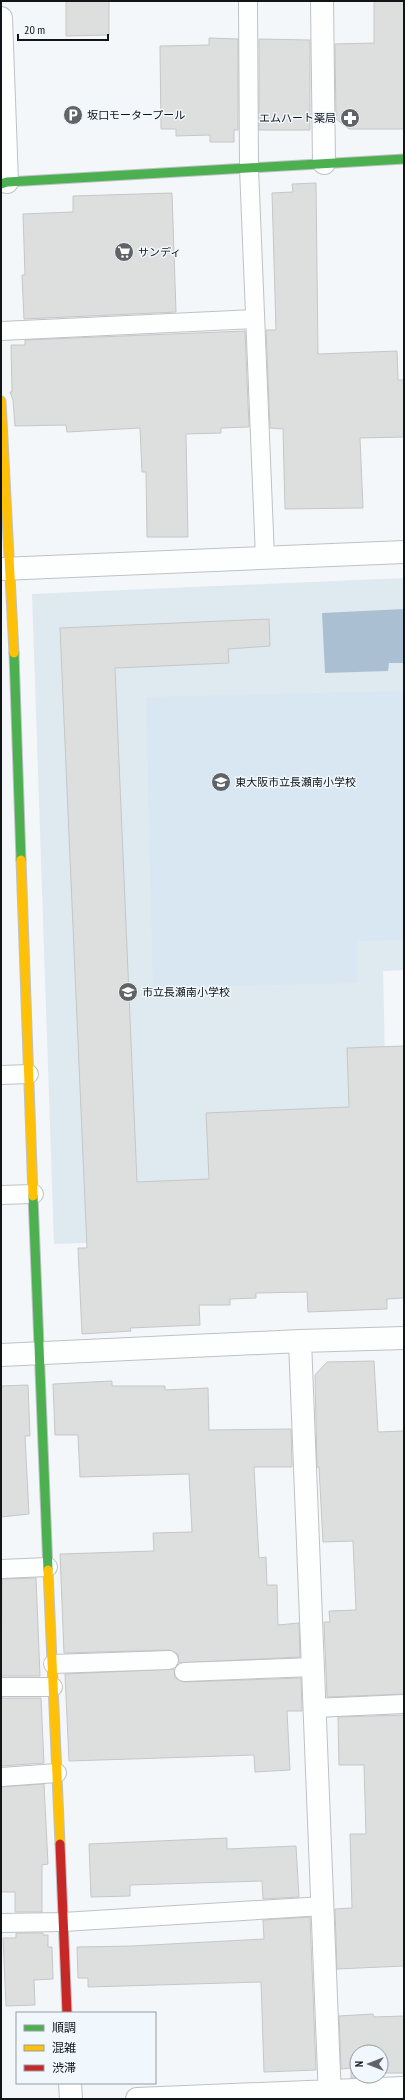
<svg xmlns="http://www.w3.org/2000/svg" width="405" height="2100" viewBox="0 0 405 2100" font-family="'PT Sans Narrow','Noto Sans JP',sans-serif">
	<rect width="100%" height="100%" fill="#f3f7fa"/>
	<path fill="#dfe9f0" d="M404 578V970L383 971 389 1232 54 1244 32 594Z"/>
	<path fill="#d9e7f2" d="M404 691V940L357 941V983L153 988 146 697Z"/>
	<path fill="#aac0d2" d="M404 609V663H389L388 671 325 673 322 613Z"/>
	<path fill="#dddede" stroke="#c6c7c7" d="M66 1H109V35L66 36Z
		M374 1H404V129H349L336 119 335 44 374 43Z
		M209 38 238 39V130H234V142H210V135L176 136V129H161L160 46 209 45Z
		M259 39 310 40V130H259Z
		M316 183 318 354 397 351 398 380H404V437L360 438 363 508 285 509 283 429 270 428 266 330H276L272 193 293 192 292 184Z
		M172 193 176 312 24 319 22 275H25L23 214 73 212V196Z
		M245 331 249 427 221 428V433L186 434 188 537H147L146 472H142L140 428 67 432 66 425 15 426 13 400 10 392H12L11 345H25V340Z
		M269 619 270 646 228 649 229 663 115 668 137 1182 209 1179 206 1113 349 1107 347 1048 404 1046V1298L387 1299V1309L308 1312 307 1292 256 1293V1298L230 1299V1305H199L200 1325 130 1328 131 1331 82 1334 78 1248H87L60 628Z
		M374 1361 378 1432 404 1431V1694L327 1697 324 1622H330L329 1611 356 1610 353 1541 323 1542 319 1467H317L315 1375 327 1362Z
		M112 1381V1386H165V1390L208 1388 209 1430 291 1429 292 1467H254L259 1558 266 1557 267 1585H277L278 1625 299 1623 300 1657 179 1663 178 1654 169 1650 64 1653 60 1554 154 1551 153 1533 192 1532 189 1474 80 1477 78 1435H55L53 1384Z
		M28 1385 30 1436H25L29 1514 1 1517V1386Z
		M36 1578 40 1676H1L2 1579Z
		M174 1669 175 1678 184 1682 301 1678 302 1711H287L290 1770 255 1772 254 1755 69 1761 65 1674Z
		M1 1698H41L44 1763 1 1766Z
		M404 1715V1966L337 1969 335 1909 352 1908 350 1834H366L364 1765H339L338 1717Z
		M44 1784 48 1864 42 1865V1912H15V1892H1V1787Z
		M227 1838V1849L296 1846 299 1897 263 1899 262 1881 130 1885V1896L91 1897 89 1844Z
		M310 1917 316 2070 264 2072 261 1982 88 1987V1978H78L77 1947 132 1946 264 1939 263 1920Z
		M16 1933H43V1935H48V1947H52L53 1979 34 1980 35 2005 6 2006 3 1938H16Z
		M373 2014 374 2017 404 2016V2073H381V2052H357V2076L376 2077 351 2078V2068L341 2069 339 2016Z"/>
	<g fill="none" stroke-linecap="round" stroke-linejoin="round">
		<defs>
			<path id="lane" d="M248 1 249 168 265 558
				M1 331 255 319
				M1 1075 29 1074
				M1 1195 34 1194
				M1 1569 48 1567
				M53 1664 169 1660
				M184 1672 313 1667
				M1 1687H53
				M315 1708 404 1704
				M1 1777 57 1773
				M1 1923 63 1922 323 1906"/>
			<path id="street" d="M322 1 324 163
				M1 18 7 182
				M1 569 404 552
				M300 1341 330 2099
				M1 1355 300 1341 404 1338
				M70 2083 71 2099
				M137 2099 404 2088"/>
			<path id="fast" d="M1 184 7 182 404 159
				M14 653 21 860
				M33 1196 48 1570"/>
			<path id="slow" d="M1 401 14 653
				M21 860 33 1196
				M48 1570 60 1844"/>
			<path id="jam" d="M60 1844 67 2013"/>
		</defs>
		<use href="#lane" stroke="#bfc2c5" stroke-width="20"/>
		<use href="#street" stroke="#bfc2c5" stroke-width="24"/>
		<use href="#fast" stroke="#bfc2c5" stroke-width="11"/>
		<use href="#slow" stroke="#bfc2c5" stroke-width="11"/>
		<use href="#jam" stroke="#bfc2c5" stroke-width="11"/>
		<use href="#lane" stroke="#fdfefe" stroke-width="18"/>
		<use href="#street" stroke="#fdfefe" stroke-width="22"/>
		<use href="#fast" stroke="#4caf50" stroke-width="9"/>
		<use href="#slow" stroke="#ffc107" stroke-width="9"/>
		<use href="#jam" stroke="#c62828" stroke-width="9"/>
	</g>
	<defs>
		<symbol id="parking-disc" viewBox="-11 -11 22 22"><circle r="9.5" fill="#616466" stroke="#f0f7fd"/><path d="M-3.5-5.5H1a3.5 3.5 0 0 1 0 7H-1V5.5H-3.5ZM-1-3.4V-.6H.8a1.4 1.4 0 0 0 0-2.8Z" fill="#fff"/></symbol>
		<symbol id="pharmacy-disc" viewBox="-11 -11 22 22"><circle r="9.5" fill="#616466" stroke="#f0f7fd"/><path d="M-2-6h4v4h4v4h-4v4h-4v-4h-4v-4h4Z" fill="#fff"/></symbol>
		<symbol id="supermarket-disc" viewBox="-11 -11 22 22"><circle r="9.5" fill="#616466" stroke="#f0f7fd"/><path d="M-6-5.5h2.5l.6 2H6L4.5 2H-2.5L-4.4-4H-6ZM-1.5 3.2a1.3 1.3 0 1 0 .1 0ZM3 3.2a1.3 1.3 0 1 0 .1 0Z" fill="#fff"/></symbol>
		<symbol id="school-disc" viewBox="-11 -11 22 22"><circle r="9.5" fill="#616466" stroke="#f0f7fd"/><path d="M0-5L7-2L0 1L-7-2ZM-4 1L0 2.5L4 1V4Q0 6-4 4Z" fill="#fff"/></symbol>
	</defs>
	<g fill-rule="evenodd">
		<use href="#parking-disc" x="62" y="104" width="22" height="22"/>
		<use href="#pharmacy-disc" x="339" y="107" width="22" height="22"/>
		<use href="#supermarket-disc" x="113" y="241" width="22" height="22"/>
		<use href="#school-disc" x="210" y="771" width="22" height="22"/>
		<use href="#school-disc" x="117" y="981" width="22" height="22"/>
	</g>
	<g text-anchor="middle" dominant-baseline="central" stroke-width="3" stroke-linejoin="round" paint-order="stroke">
		<g font-size="11" fill="#121517" stroke="#f0f7fd" text-anchor="start">
			<text x="87" y="115">坂口モータープール</text>
			<text x="336" y="118" text-anchor="end">エムハート薬局</text>
			<text x="138" y="252">サンディ</text>
			<text x="235" y="782">東大阪市立長瀬南小学校</text>
			<text x="142" y="992">市立長瀬南小学校</text>
		</g>
	</g>
	<rect width="405" height="2100" fill="none" stroke="#121517" stroke-width="4"/>
	<rect x="16" y="2012" width="140" height="72" fill="#f0f7fd" stroke="#979da1"/>
	<rect x="24" y="2025" width="20" height="6" fill="#4caf50" stroke="#979da1"/>
	<text x="52" y="2032" font-size="12" fill="#121517">順調</text>
	<rect x="24" y="2045" width="20" height="6" fill="#ffc107" stroke="#979da1"/>
	<text x="52" y="2052" font-size="12" fill="#121517">混雑</text>
	<rect x="24" y="2065" width="20" height="6" fill="#c62828" stroke="#979da1"/>
	<text x="52" y="2072" font-size="12" fill="#121517">渋滞</text>
	<g transform="translate(369 2064) rotate(270)"><circle r="19" fill="#f0f7fd" stroke="#979da1"/>
	<path d="M0-3L7 15L0 10L-7 15Z" fill="#616466"/>
	<text y="-6" font-size="11" font-weight="bold" text-anchor="middle" fill="#121517">N</text>
	</g>
	<path d="M18 34v6h90v-6" fill="none" stroke="#121517" stroke-width="2"/>
	<text x="24" y="34" font-size="12" fill="#121517" stroke="#f0f7fd" stroke-width="3" paint-order="stroke">20 m</text>
</svg>
